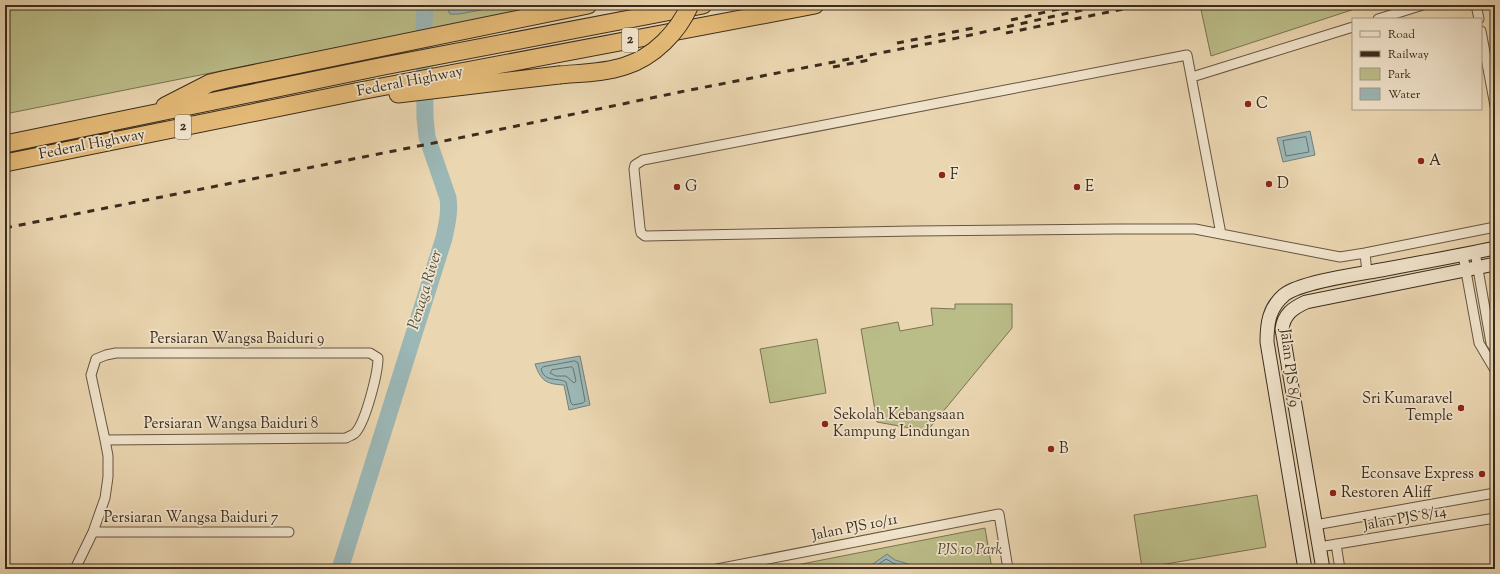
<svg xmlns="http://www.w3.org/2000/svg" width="1500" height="574" viewBox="0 0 1500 574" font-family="'Sorts Mill Goudy',serif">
	<rect width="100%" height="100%" fill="#ead6b1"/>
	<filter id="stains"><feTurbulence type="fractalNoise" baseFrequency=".005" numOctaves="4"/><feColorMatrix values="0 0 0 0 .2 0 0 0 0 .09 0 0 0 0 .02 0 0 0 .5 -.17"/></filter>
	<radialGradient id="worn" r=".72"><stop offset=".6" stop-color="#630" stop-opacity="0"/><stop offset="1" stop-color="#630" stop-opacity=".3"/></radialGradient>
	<path fill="#bbbd89" stroke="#7b7452" d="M5 5H551L5 114Z
		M1200 5H1367L1211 56Z
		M955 304H1012V328L927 431 877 422 861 329 898 322 900 331 933 325 931 308 955 309Z
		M817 339 826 393 770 403 760 349Z
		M1257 495 1266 547 1142 568 1134 515Z
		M985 528 992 569H776Z"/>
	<path fill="#9bb7b6" stroke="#757f78" d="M446 5H508L459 14H450Z
		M1310 131 1315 155 1283 162 1277 138Z
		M580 356 590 405 569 410 564 385C546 384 541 381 535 364Z
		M887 554 895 560 925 569H866Z"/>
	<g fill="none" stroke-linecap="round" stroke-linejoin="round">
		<path stroke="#6b7269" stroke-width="1" d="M450 5 453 10 487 5
			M1306 137 1309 152 1286 156 1283 141Z
			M575 361 578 363 585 401 583 403 573 405 571 403 566 382C557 377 545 383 541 369L543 367Z
			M572 367 573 368 576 381 574 383 566 376H556L550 373 552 370Z
			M872 569 886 559 893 563 910 569"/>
		<path stroke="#9bb7b6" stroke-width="17" d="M340 569 444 238C447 224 450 212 448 198L427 137 425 118 424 26 425 5"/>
		<defs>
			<path id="street" d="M1476 5 1479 19
				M1378 19 1423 5
				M1481 31 1495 106
				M1192 77 1353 27
				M1221 234 1187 55 643 160 635 165 634 169 640 228 641 233 645 236 914 231 1116 229H1195L1340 257 1365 253 1495 227
				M1475 252 1491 343 1495 349
				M1365 253 1367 273
				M1463 255 1479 343 1495 370
				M1315 525 1495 493
				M93 532H289
				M1336 544 1340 569
				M1319 547 1495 518
				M75 569 93 532 105 498 108 477V456L105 440 91 375 96 359 106 355 116 353H370L378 358C378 373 366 420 356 432 354 435 349 436 346 438L105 440
				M717 569 999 514 1008 569"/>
			<path id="secondary" d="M1305 569 1267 342C1267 323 1269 308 1284 295 1300 282 1359 274 1381 270 1419 263 1457 256 1495 248
				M1323 569 1282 329C1284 314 1293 308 1306 302L1495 264"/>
			<path id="highway" d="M398 94 559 75
				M165 106 210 83 227 79 588 5
				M5 144 384 66 703 5
				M5 163 360 91 815 5"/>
		</defs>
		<use href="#street" stroke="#675641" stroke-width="11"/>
		<use href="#secondary" stroke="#3b2c1c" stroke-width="15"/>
		<use href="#highway" stroke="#3b2c1c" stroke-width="19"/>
		<use href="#street" stroke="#f1e4cc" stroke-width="9"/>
		<use href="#secondary" stroke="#f1e4cc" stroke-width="13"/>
		<use href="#highway" stroke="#e5bb78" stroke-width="17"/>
		<path stroke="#3b2c1c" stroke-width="3" stroke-dasharray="7 7" stroke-linecap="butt" d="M1011 20 1063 8
			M1006 33 1143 5
			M897 43 979 27
			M833 67 869 60
			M5 228 454 139 680 92 957 38 1104 5"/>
		<defs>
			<path id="highway-bridge" d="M559 75C581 73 604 73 625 66 654 57 678 32 690 5"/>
		</defs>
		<use href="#highway-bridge" stroke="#3b2c1c" stroke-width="19" stroke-linecap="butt"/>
		<use href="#highway-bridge" stroke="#e5bb78" stroke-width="17"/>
	</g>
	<g fill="#8f2418" stroke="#f1e4cc" stroke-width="1.5">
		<circle cx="1248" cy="104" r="4"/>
		<circle cx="1421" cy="161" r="4"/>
		<circle cx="942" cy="175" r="4"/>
		<circle cx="1269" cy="184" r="4"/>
		<circle cx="677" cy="187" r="4"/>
		<circle cx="1077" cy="187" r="4"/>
		<circle cx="1461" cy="408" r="4"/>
		<circle cx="825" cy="424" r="4"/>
		<circle cx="1051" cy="449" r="4"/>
		<circle cx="1482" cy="474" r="4"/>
		<circle cx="1333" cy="493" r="4"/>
	</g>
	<g text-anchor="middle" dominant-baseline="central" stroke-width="3.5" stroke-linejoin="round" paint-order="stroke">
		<g fill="#f1e4cc" stroke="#726351" stroke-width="1">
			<rect x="622" y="28" width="16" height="24" rx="3"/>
			<rect x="175" y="115" width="16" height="24" rx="3"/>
		</g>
		<g font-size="14" font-weight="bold" fill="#3b2c1c">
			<text x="630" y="40">2</text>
			<text x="183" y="127">2</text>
		</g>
		<g font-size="15" fill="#3b2c1c" stroke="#f1e4cc">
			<text transform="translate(410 82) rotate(-11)">Federal Highway</text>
			<text transform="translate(92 145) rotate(-11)">Federal Highway</text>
			<text x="237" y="339">Persiaran Wangsa Baiduri 9</text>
			<text transform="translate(1289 368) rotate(83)">Jalan PJS 8/9</text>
			<text x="231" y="424">Persiaran Wangsa Baiduri 8</text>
			<text x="191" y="518">Persiaran Wangsa Baiduri 7</text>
			<text transform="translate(1405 519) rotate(-10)">Jalan PJS 8/14</text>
			<text transform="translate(855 528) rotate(-11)">Jalan PJS 10/11</text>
		</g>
		<g font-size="15" fill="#3b2c1c" stroke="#f1e4cc" text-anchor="start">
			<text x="1256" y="104">C</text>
			<text x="1429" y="161">A</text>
			<text x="950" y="175">F</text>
			<text x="1277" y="184">D</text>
			<text x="685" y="187">G</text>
			<text x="1085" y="187">E</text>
			<text x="1453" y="399" text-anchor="end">Sri Kumaravel<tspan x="1453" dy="17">Temple</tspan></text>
			<text x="833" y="415">Sekolah Kebangsaan<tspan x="833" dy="17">Kampung Lindungan</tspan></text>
			<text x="1059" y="449">B</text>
			<text x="1474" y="474" text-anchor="end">Econsave Express</text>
			<text x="1341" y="493">Restoren Aliff</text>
		</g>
		<g font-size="15" font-style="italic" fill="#554932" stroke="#f1e4cc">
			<text x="970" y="550">PJS 10 Park</text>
		</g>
		<g font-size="16" font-style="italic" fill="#534f42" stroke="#f1e4cc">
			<text transform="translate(426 290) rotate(-73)">Penaga River</text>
		</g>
	</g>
	<rect width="1500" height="574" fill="none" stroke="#ead6b1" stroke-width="20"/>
	<rect x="6" y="6" width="1488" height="562" fill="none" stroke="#3b2c1c" stroke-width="2"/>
	<rect x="10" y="10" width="1480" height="554" fill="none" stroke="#3b2c1c"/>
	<rect x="1352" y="18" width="130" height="92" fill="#f1e4cc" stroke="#a89a86"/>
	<rect x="1360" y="31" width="20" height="6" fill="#f1e4cc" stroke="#a89a86"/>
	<text x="1388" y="38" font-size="12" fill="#3b2c1c">Road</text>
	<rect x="1360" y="51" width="20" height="6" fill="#3b2c1c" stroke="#a89a86"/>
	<text x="1388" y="58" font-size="12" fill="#3b2c1c">Railway</text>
	<rect x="1360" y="68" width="20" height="12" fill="#bbbd89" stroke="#a89a86"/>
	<text x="1388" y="78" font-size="12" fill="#3b2c1c">Park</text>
	<rect x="1360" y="88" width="20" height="12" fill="#9bb7b6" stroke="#a89a86"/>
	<text x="1388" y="98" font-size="12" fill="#3b2c1c">Water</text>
	<rect width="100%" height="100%" filter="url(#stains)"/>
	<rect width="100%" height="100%" fill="url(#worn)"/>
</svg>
